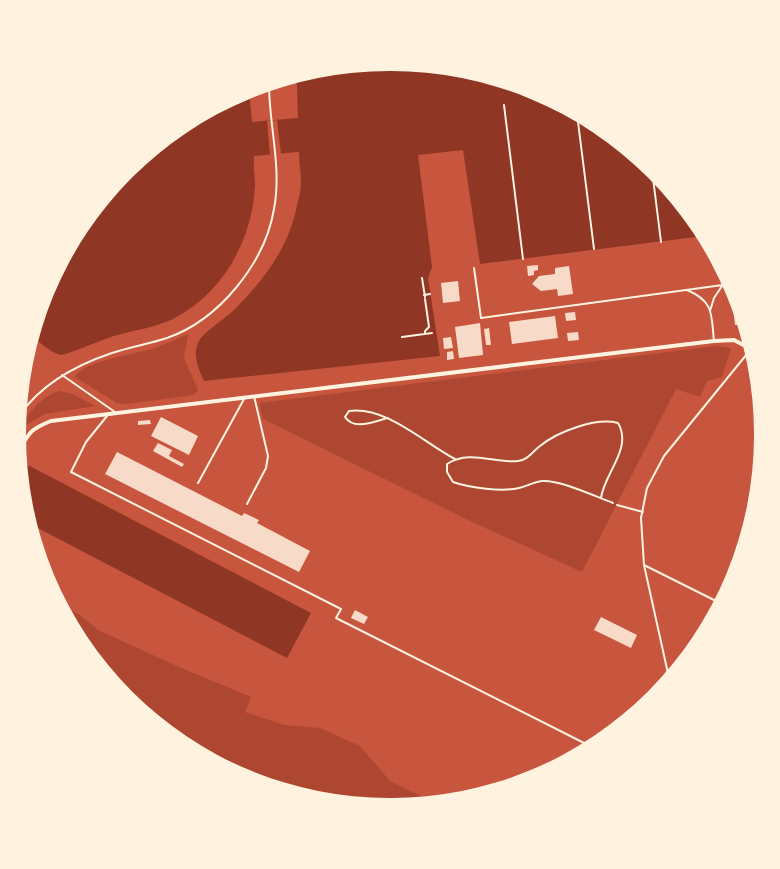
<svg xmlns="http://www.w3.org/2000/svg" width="780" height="869" viewBox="0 0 780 869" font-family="'PT Sans',sans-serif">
	<rect width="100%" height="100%" fill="#c8553d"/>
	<path fill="#ae4732" d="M188 334 184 358 198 390 194 395 125 404 117 403 75 377C82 361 138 354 155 348 166 344 177 339 188 334Z
		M716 346 731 348 722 377 707 381 700 397 676 389 582 572 468 520 263 419 259 403Z
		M59 391 73 394 95 406 45 414 26 425 22 423C32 410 42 396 59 391Z
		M60 604 81 616 98 630 179 667 251 697 245 712 284 725 320 728 360 746 390 781 435 803 390 807 317 800 247 779 183 744 126 698 80 641Z"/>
	<path fill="#8f3625" d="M390 62 463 69 533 90 597 125 654 171 700 228 704 236 480 264 463 150 418 155 432 267 428 278 440 356 204 381C198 367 192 355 199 341 202 334 225 318 233 311 263 281 289 248 297 205 299 198 301 190 301 183 301 173 299 162 299 152L254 156C253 166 255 176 255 186 252 241 223 293 173 319 154 328 134 330 114 336 106 338 64 356 61 355 51 353 41 343 32 337L46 292 80 227 127 171 183 125 249 90 252 122 298 118 297 85 292 77 318 69Z
		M22 462 311 613 287 658 30 524 25 507 21 466Z"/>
	<path fill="#c8553d" d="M277 120 281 154 270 155 267 121Z"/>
	<path fill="#f7dbc8" d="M538 265V270L534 271V275L528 276 527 266Z
		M569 266 573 294 558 296 557 289 541 291 532 284 539 276 555 274V268Z
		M458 281 460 301 443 303 441 283Z
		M732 300H737L744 324 735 325Z
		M575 312 576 320 566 321 565 313Z
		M555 316 558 338 512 344 509 322Z
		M480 323 483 355 459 358 455 327Z
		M489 328 491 345H486L484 329Z
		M578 332 579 340 568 341 567 333Z
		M451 337 453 348 444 349 443 338Z
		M453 351 454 359 447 360V352Z
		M161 417 198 436 189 455 151 436Z
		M150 420 151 424 138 425V421Z
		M158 443 172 450 169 456 184 464 182 467 153 451Z
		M117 452 242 516 244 513 259 520 257 523 310 551 299 572 105 474Z
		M355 610 368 617 364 624 351 618Z
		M601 617 637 635 631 648 594 630Z"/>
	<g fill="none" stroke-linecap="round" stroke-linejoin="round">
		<path stroke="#fff3e0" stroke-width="2" d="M504 105 523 259
			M577 114 594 249
			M652 170 661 242
			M422 278 425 297
			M424 295 430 294
			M425 299 429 327 425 331V334
			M402 337 432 333
			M388 418C375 421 354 431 345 417L349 411C386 406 423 442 455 459
			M601 498C604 474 633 448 618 423 596 417 557 432 540 446 532 452 528 460 518 461 495 464 470 449 447 464V472L453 482C470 488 502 492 519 488 527 486 534 482 542 481 561 480 594 496 613 503"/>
		<path stroke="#fff3e0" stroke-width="2" d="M474 268 481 318 730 284
			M687 290C715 302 711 315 714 341
			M710 311 714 298 722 286
			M62 375 115 412
			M19 416C41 384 76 365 112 353 130 347 149 344 167 338 219 320 265 263 274 209 282 167 269 126 269 84
			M107 416 86 442 71 472 341 609 336 618 592 747
			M198 483 244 399
			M247 504 266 468 268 456 254 396
			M617 505 643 512
			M644 565 720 603
			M667 681 669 678 644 565 641 518 647 488 664 456 751 349"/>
		<path stroke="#fff3e0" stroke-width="4" d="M19 451C29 432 31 429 51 421L714 341 734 340 751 349"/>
	</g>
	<path d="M0 0H780V869H0ZM389 71H391A363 363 0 0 1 754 434V435A363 363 0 0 1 391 798H389A363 363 0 0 1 26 435V434A363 363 0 0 1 389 71Z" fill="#fff3e0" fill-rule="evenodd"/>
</svg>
